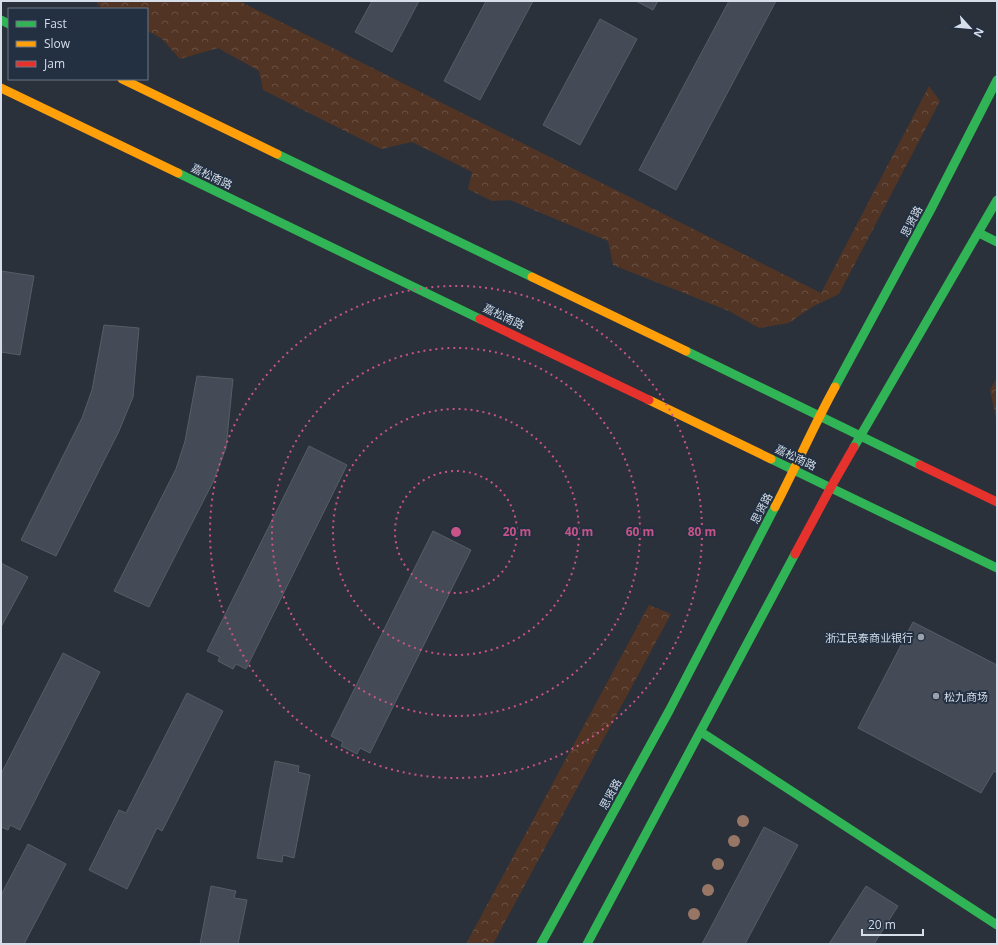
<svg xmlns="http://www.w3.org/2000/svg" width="998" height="945" viewBox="0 0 998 945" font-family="'Open Sans','Noto Sans SC',sans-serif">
	<defs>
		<pattern id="forest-crowns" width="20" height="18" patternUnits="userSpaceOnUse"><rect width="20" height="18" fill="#513424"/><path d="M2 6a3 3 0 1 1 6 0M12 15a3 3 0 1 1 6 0" fill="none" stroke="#695144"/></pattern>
	</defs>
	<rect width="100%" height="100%" fill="#2a313b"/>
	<path fill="url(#forest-crowns)" d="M96 1H239L821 293 929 86 940 101 839 294 812 307 789 323 759 328 729 311 613 265 608 241 510 200 492 201 468 189 472 172 412 142 381 149 263 90 259 71 218 48 180 59 162 39 147 30V9H101Z
		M997 377V423L990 390Z
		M649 605 671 614 493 944H466Z"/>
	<path fill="#444b56" stroke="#575d65" d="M372 1H419L392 52 355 32Z
		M486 1H533L480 100 444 81Z
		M636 1H658L653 10Z
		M729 1H776L676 190 639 170Z
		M600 19 637 39 580 145 543 125Z
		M1 271 34 276 20 355 1 352Z
		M104 325 139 328 133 397 119 431 56 556 21 540 82 418 92 390Z
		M197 376 233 379 226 448 213 482 149 607 114 591 176 469 185 441Z
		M309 446 347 465 246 669 236 664 233 669 218 661 220 657 207 651Z
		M433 531 471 550 370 753 360 748 357 754 341 746 343 742 331 736Z
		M1 563 28 577 1 627Z
		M913 622 997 665V773L994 771 981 793 858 728Z
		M63 653 100 672 20 830 10 825 8 830 1 827V774Z
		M187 693 223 711 162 831 157 828 127 889 89 870 119 810 126 813Z
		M275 761 299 766 298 772 310 775 294 858 283 855 282 862 257 858Z
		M764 827 798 845 745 944H702Z
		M28 844 66 864 24 944H1V895Z
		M211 886 236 891 234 898 247 900 238 944H200Z
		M866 886 898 906 874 944H829Z"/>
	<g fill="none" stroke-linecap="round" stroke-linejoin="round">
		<path stroke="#30b455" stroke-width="9" d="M1 20 9 24
			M277 154 532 277
			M178 173 480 319
			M979 233 997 242
			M686 351 920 465
			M835 387 931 209 997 80
			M854 447 997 200
			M771 459 997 568
			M701 732 997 925
			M541 944 669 711 775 507
			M587 944 795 554"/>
		<path stroke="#ff9f0a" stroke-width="9" d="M122 79 277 154
			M1 88 178 173
			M532 277 686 351
			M649 400 771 459
			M775 507C796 467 813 427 835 387"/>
		<path stroke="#e5322d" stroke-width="9" d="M480 319 649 400
			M920 465 997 502
			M795 554 831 487 854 447"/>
	</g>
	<g fill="#977666">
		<circle cx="743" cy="821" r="6"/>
		<circle cx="734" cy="841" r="6"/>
		<circle cx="718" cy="864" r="6"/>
		<circle cx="708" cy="890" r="6"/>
		<circle cx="694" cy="914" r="6"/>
	</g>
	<g fill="none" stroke="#c85386" stroke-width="2" stroke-dasharray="2 4">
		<circle cx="456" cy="532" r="61"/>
		<circle cx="456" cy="532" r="123"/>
		<circle cx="456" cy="532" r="184"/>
		<circle cx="456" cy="532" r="246"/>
	</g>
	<g fill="#99a1ac" stroke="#233042" stroke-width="1.5">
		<circle cx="921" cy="637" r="4"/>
		<circle cx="936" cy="696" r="4"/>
	</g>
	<g text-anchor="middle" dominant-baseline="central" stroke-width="4" stroke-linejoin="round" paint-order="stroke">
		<g font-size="11" fill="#d5dee9" stroke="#233042">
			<text transform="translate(212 176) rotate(26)">嘉松南路</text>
			<text transform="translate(911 221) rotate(-62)">思贤路</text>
			<text transform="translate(504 316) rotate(26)">嘉松南路</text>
			<text transform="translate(796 457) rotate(26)">嘉松南路</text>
			<text transform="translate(761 508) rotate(-62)">思贤路</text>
			<text transform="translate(610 794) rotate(-61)">思贤路</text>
		</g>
		<g font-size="11" fill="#d5dee9" stroke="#233042" text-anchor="end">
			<text x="913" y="637">浙江民泰商业银行</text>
			<text x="944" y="696" text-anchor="start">松九商场</text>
		</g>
	</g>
	<circle cx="456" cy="532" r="6" fill="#c85386" stroke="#233042" stroke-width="2"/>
	<g font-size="12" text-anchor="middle" font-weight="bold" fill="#c85386" stroke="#233042" stroke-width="4" stroke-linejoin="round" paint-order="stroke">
		<text x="517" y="536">20 m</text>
		<text x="579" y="536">40 m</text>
		<text x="640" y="536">60 m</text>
		<text x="702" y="536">80 m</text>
	</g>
	<rect width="998" height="945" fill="none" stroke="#d5dee9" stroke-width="4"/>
	<rect x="8" y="8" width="140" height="72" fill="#233042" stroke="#6a7685"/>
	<rect x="16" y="21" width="20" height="6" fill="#30b455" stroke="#6a7685"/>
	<text x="44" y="28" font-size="12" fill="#d5dee9">Fast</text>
	<rect x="16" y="41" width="20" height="6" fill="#ff9f0a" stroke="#6a7685"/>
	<text x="44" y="48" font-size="12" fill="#d5dee9">Slow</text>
	<rect x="16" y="61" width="20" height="6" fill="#e5322d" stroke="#6a7685"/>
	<text x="44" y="68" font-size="12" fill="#d5dee9">Jam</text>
	<g transform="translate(970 28) rotate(117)" stroke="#233042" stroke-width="3" paint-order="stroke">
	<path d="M0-3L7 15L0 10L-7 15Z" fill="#d5dee9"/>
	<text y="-6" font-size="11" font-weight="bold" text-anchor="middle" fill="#d5dee9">N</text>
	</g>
	<path d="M862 929v6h61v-6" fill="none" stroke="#d5dee9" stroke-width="2"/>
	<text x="868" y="929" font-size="12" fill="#d5dee9" stroke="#233042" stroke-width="3" paint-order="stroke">20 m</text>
</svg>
